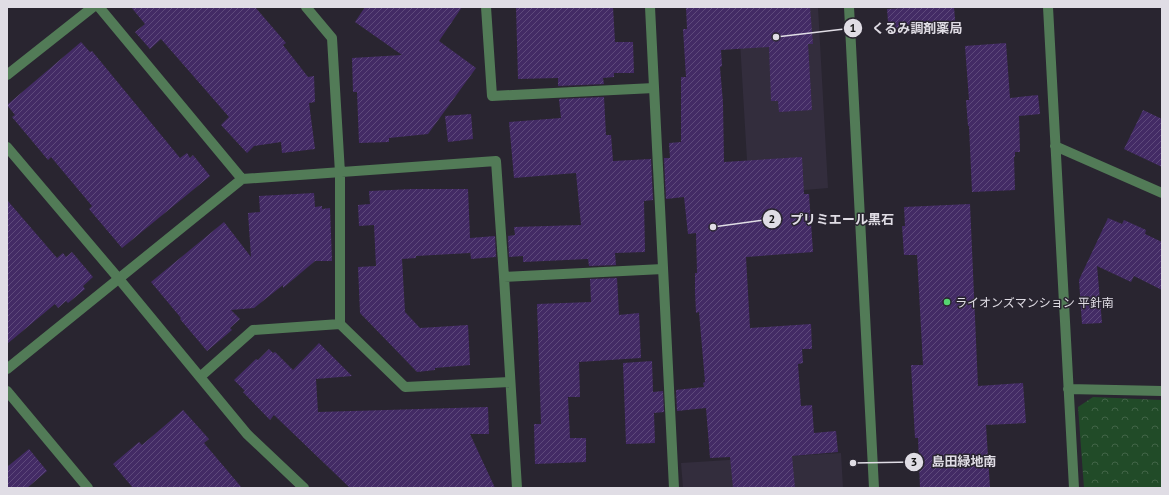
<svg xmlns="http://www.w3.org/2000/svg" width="1169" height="495" viewBox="0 0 1169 495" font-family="'PT Sans','Noto Sans JP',sans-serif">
	<defs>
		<pattern id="forest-crowns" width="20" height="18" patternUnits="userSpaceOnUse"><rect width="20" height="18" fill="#214b28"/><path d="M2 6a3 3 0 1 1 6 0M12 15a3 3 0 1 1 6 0" fill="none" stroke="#416447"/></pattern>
		<pattern id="building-hatch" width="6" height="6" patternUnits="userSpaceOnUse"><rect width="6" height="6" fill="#432b65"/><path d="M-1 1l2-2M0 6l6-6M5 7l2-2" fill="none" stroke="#5e497b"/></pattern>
	</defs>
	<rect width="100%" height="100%" fill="#292530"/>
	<path fill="#332d3d" d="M738 7H818L828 188 749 195Z
		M841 453 843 488H683L681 463Z"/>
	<path fill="url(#forest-crowns)" d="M1093 397 1162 400V488H1084L1078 407Z"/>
	<path fill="url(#building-hatch)" d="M131 7H255L286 43 283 45 308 77 314 76 315 102 309 103 315 149 282 153 281 142 254 146 247 153 221 125 229 117 161 39 150 49 135 32 145 24Z
		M365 7H462L439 41 476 68 428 134 389 138V142L359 143 357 92H353L352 58 402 55 355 22Z
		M516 7H613L615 42H633L634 73H614V77L603 78 604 84 558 86V78L518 79Z
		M686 7H810L813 44H808L812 110 779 112 778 101H771L769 47 721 50 722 66 720 67 723 103 724 162 802 157 804 194H809L813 252 746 257 750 328 811 324 812 349H802L803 363 798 364 801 406 812 405 814 433 836 431 838 452 792 456 795 488H733L730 457 710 458 706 408 677 411 676 390 704 387 703 383 705 382 699 312 696 313 695 291V273H697L696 233 688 234 684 197 666 199 664 158H670L669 143 681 142V77H686L683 29H687Z
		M920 7H954L956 31 889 34 887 9Z
		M81 42 90 52 92 51 180 158 187 153 190 158 193 155 210 176 122 248 89 209 92 206 51 157 48 160 12 117 15 115 7 105Z
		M1006 43 1010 98 1038 95 1040 114 1019 116 1020 152H1015V157H1014L1015 190 972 192 969 126H968L966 100H969L965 46Z
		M604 97 606 135H611L613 161 651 159 653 200 644 201 645 252 615 253 616 265 589 266 588 259 523 262V256L509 257 508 236 515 235 514 227 581 225 576 173 514 178 509 122 561 118 559 99Z
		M1143 110 1162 119V167L1124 149Z
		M471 114 473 139 448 142 445 116Z
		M413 189H468L470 238 495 236 496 257 471 259 470 250V253L416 256V258L402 259 405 312 420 328 468 325 470 365 435 368V370L417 372 360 313 358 267 376 266 374 225 359 226 358 205 370 204 369 191Z
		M314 193 315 207 322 206V209L330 208 332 261H315L283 288V285L254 308 231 310 240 319 230 328 232 330 207 351 180 319 181 318 151 282 224 222 251 257 248 213 260 212 259 196Z
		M7 200 57 258 63 253 66 257 72 252 93 277 83 286 85 289 68 303 66 301 58 308 55 304 7 344Z
		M970 204 978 386 1023 383 1026 423 986 425 990 488H920L918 438H915L911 365H923L917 255H904L902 226H905L904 207Z
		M1108 218 1122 224 1124 220 1146 230 1145 234 1162 242V290L1134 276 1131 282 1097 266 1102 323 1082 324 1079 280Z
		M617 278 619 315 639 313 641 358 579 362 580 397H568L570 438H586V462L535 464 534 424H541L537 304 591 302 590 279Z
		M319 343 352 376 316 379 318 412 488 407 489 434H470L495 488H350L274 415 270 420 243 392 245 391 234 380 256 359 258 360 269 349 273 353 275 352 293 370Z
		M652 361 653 392 663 391 664 412 654 413 655 443 626 444 623 363Z
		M183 410 209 439 204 443 242 488H133L113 464 139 442 142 445Z
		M29 449 47 471 27 488H7V467Z"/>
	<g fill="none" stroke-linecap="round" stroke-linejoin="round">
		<path stroke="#527b57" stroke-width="10" d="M99 7 242 179 496 161 504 277
			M306 7 332 38 340 173V324
			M486 7 492 96 654 88
			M650 7 674 488
			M849 7 874 488
			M1048 7 1074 488
			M7 75 93 7
			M1055 146 1162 193
			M7 147 119 279 247 434 304 488
			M7 369 242 179
			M200 377 253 330 340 324 405 387 510 382
			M1068 389 1162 391
			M7 391 88 488
			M517 488 504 277 663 269"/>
	</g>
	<circle fill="#56d671" stroke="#292530" stroke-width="1.5" cx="947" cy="302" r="4"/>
	<g text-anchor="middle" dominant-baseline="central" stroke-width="3" stroke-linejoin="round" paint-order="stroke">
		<g font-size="12" fill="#e0dde5" stroke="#292530" text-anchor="start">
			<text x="955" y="302">ライオンズマンション 平針南</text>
		</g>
	</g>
	<path fill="none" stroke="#e0dde5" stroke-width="1.5" d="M776 37L853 28M713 227L772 219M853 463L914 462"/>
	<g fill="#e0dde5" stroke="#292530" stroke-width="1.5">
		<circle cx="776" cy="37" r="4"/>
		<circle cx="713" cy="227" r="4"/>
		<circle cx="853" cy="463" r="4"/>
		<circle cx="853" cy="28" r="10"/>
		<circle cx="772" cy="219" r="10"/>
		<circle cx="914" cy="462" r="10"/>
	</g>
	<g font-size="12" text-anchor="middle" font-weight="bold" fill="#111">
		<text x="853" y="32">1</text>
		<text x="772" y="223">2</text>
		<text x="914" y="466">3</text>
	</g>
	<g font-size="13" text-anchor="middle" font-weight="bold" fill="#e0dde5" stroke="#292530" stroke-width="3" stroke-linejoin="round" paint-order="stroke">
		<text x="917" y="33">くるみ調剤薬局</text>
		<text x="842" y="224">プリミエール黒石</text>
		<text x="964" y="466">島田緑地南</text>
	</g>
	<rect width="1169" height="495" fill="none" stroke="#e0dde5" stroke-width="16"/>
</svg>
